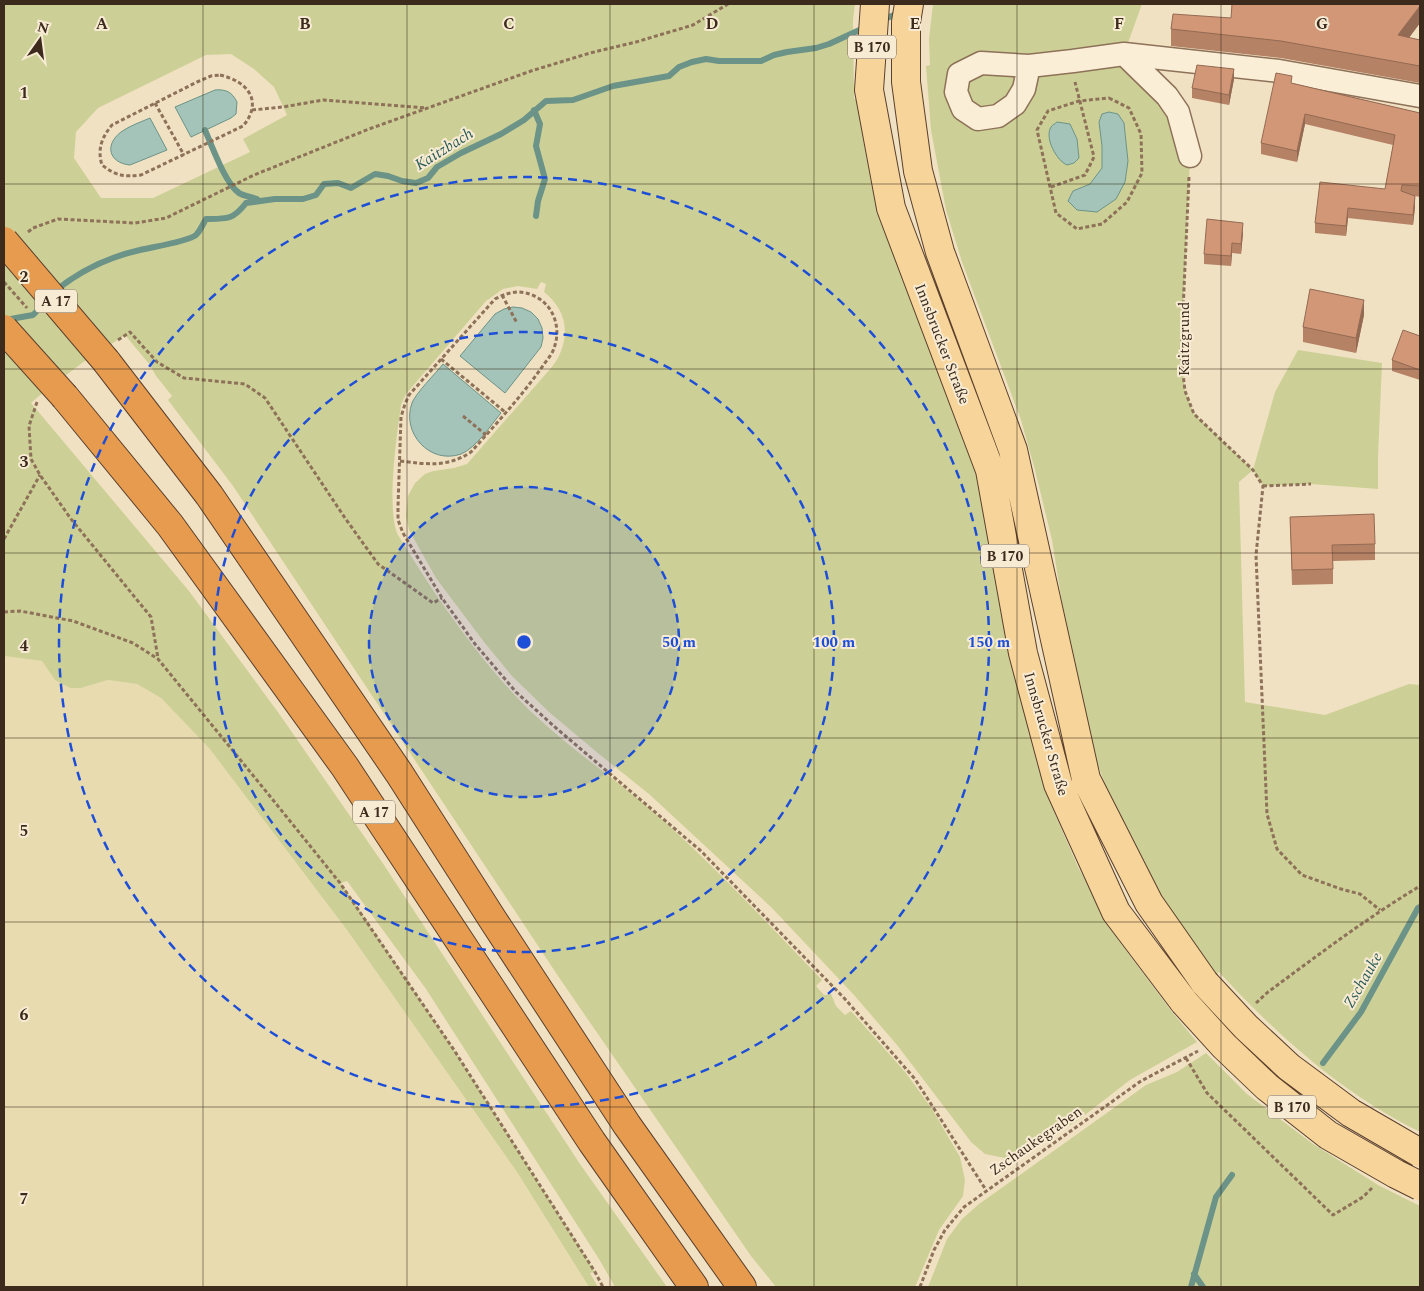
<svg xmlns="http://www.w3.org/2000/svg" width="1424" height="1291" viewBox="0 0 1424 1291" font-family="Spectral,serif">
	<rect width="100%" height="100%" fill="#f1e1c3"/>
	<path fill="#e8dbb0" d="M4 656 42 661 55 680 81 688 108 680 137 684 161 698 209 748 347 930 517 1172 589 1287H4Z"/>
	<path fill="#cdd096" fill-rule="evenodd" d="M4 4H855L853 20 854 99H859L863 138 872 188 893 250 979 476 1017 682 1037 763 1048 798 1078 867 1119 941 1172 1012 1197 1042 1130 1080 1081 1118 1046 1141 1026 1152 1010 1159 985 1154 971 1142 897 1045 854 995 772 908 649 794 599 754 549 712 512 676 484 642 436 578 409 530 406 516 408 496 415 483 425 474 433 471 454 468 467 464 551 368C555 363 559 357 561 351 570 328 563 307 544 292L546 284 541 282 537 289 518 286 503 289 486 301 406 394 401 405C397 434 386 510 398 535 429 586 462 635 501 680 513 693 525 707 538 718 579 756 626 786 667 824 721 873 771 927 822 980L816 986 824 995 831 994 836 1006 845 1015 851 1011 906 1073 932 1109 960 1157 965 1180 963 1196 939 1230 915 1287H776L751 1256 560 979 233 486 168 400 172 396 156 376 150 365 125 335 82 363 39 396 31 403 189 591 280 715 384 865 580 1164 667 1287H615L599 1259 426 989 347 881 341 883 454 1050 595 1272 590 1273 598 1287H589L517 1172 347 930 209 748 161 698 137 684 108 680 81 688H70L55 680 42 661 4 656ZM231 54 254 69 274 87 287 115 243 139 250 152 153 198H101L74 158 76 132 98 108 206 55Z
		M933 4H1142L1124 54 1167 96 1190 156 1181 356 1185 391 1194 414 1253 470 1275 392 1298 350 1382 363 1378 457V489L1311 484 1263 486 1253 470 1239 482 1245 702 1325 715 1409 684 1420 685V1132C1341 1093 1278 1036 1219 972L1215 975 1172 916 1137 858 1114 809 1090 743 1068 641 1052 540 1035 470 1021 420 962 262 946 210 931 130 926 66 930 65 929 39ZM1117 114 1124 123 1128 161 1068 201 1073 191 1090 184 1102 168V146L1099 122Z
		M1206 1053 1247 1094 1313 1144 1378 1185 1420 1206V1287H928L947 1239 962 1219 979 1204 1146 1085 1177 1072Z"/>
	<path fill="#a5c4b9" stroke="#6b9387" d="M215 90C226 89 232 92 237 102L236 114 231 118 191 137 175 107Z
		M1109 112 1118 114 1124 123 1128 161 1125 182 1116 199 1097 212 1077 210 1068 201 1073 191 1090 184 1102 168V146L1099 122 1102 114Z
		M150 118 167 150 130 165C109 163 104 145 121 132 129 126 141 122 150 118Z
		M1057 122 1070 124 1077 139 1079 158 1074 163 1067 165C1057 161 1044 138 1051 127 1052 125 1055 124 1057 122Z
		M513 307 522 308 531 312 538 319 542 328 543 338 541 347 505 393 460 356 495 314 504 309Z
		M443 364 501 413C491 425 476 448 461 454 430 465 401 433 412 403 415 394 436 373 443 364Z"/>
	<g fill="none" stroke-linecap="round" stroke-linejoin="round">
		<path stroke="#6b9387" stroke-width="6" d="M880 21 901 12
			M534 110 540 124 536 146 545 179 538 201 536 216
			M205 130C212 146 225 183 239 193 243 196 252 197 257 199
			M54 292C78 272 109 257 140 250 152 247 187 242 196 235 200 231 203 224 206 219 227 219 233 220 246 203L275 199H303L316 195 324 184 338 183 351 188 375 174 388 176 402 181 416 183 428 178 437 167 461 153 501 134 524 120 546 101 573 100 613 86 669 76 679 67 692 62 706 59 719 61H761L774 55 787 52 816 48 829 44 866 27
			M5 320 33 315 46 302
			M1323 1063 1361 1012 1418 908 1420 907
			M1194 1274 1203 1287
			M1191 1287 1216 1197 1232 1175"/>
		<defs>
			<path id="minor" d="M1124 54 1167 96 1178 112 1190 156
				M1029 66 1024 89 1015 104 998 116 978 119 963 109 956 92 959 74 981 63 1029 66 1073 61 1124 54 1279 71 1420 96"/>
			<path id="primary" d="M875 4 869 90 891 208 990 470 1023 653 1058 784 1116 912 1184 1002
				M909 4 906 22V82L918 171 940 252 1013 450 1086 779 1149 903 1205 983"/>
			<path id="motorway" d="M106 361 209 495 399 773 493 920 627 1125 742 1287
				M65 397 170 525 345 767 592 1142 694 1287"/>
		</defs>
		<use href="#minor" stroke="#8d7158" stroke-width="25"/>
		<use href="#primary" stroke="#5b402d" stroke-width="30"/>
		<use href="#motorway" stroke="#5b402d" stroke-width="30"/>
		<path stroke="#8d7158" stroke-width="3" stroke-dasharray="4 2.5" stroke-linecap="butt" d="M220 75C247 81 264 101 243 126L141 175C124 177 116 176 102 165 97 149 102 137 112 125L197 82 211 76Z
			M1109 98 1129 108 1141 134 1142 173 1127 202 1102 224 1077 229 1056 213 1037 130 1048 111 1079 101Z
			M155 103 184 155
			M252 110 283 107 323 100 426 108
			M1189 177 1181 356 1185 391 1194 414 1253 470 1263 486 1256 555 1267 814 1277 849 1302 875 1341 889 1360 894 1380 910
			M1051 187 1085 175 1094 157 1075 82
			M28 232 33 228 58 219 135 223 166 218 254 175 369 129 531 71 590 53 636 42 693 25 728 4
			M4 282 27 308
			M502 295 517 323
			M118 340 130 332 157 362 184 378 245 384 265 398 345 518 378 564 433 603 442 598
			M441 359 505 412
			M37 402 29 426 31 459 40 475 71 519 151 617 158 658
			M463 416 486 435
			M400 461C427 464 447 468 471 452 495 425 521 397 542 367 546 361 552 355 554 348 561 330 555 308 538 298 523 289 510 291 495 299L409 395 405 404 401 417 398 506V520L403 533 442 598 475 644 516 692 556 728 701 851 845 999 915 1079 986 1190
			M1263 486 1311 484
			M4 539 40 475
			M4 612 20 611 73 621 133 643 158 659 269 795 340 883 454 1050 595 1272 603 1287
			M1256 1003 1268 992C1318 955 1367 918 1420 886
			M1186 1058 1207 1093 1333 1215 1363 1197 1372 1188
			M920 1287 934 1250 945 1230 964 1207 1141 1081 1198 1051"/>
		<use href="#minor" stroke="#fbeed7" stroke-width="22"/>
		<use href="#primary" stroke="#f7d499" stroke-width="28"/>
		<use href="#motorway" stroke="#e69b4e" stroke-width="28"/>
		<defs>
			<path id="primary-bridge" d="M1205 983 1246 1027 1289 1067 1351 1113 1420 1153
				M1184 1002 1224 1046 1267 1087 1328 1135 1396 1174 1420 1186"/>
			<path id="motorway-bridge" d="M4 241 106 361
				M4 329 65 397"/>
		</defs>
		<use href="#primary-bridge" stroke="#5b402d" stroke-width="30" stroke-linecap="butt"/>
		<use href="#motorway-bridge" stroke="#5b402d" stroke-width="30" stroke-linecap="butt"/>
		<use href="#primary-bridge" stroke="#f7d499" stroke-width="28"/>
		<use href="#motorway-bridge" stroke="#e69b4e" stroke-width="28"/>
	</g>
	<path fill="#b58265" d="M1420 4V23L1409 38 1420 40V83L1281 58 1171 46V29L1231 18Z
		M1234 79 1229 105 1192 98V88Z
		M1292 83 1420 113V197L1415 196V207L1413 225 1348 218 1346 236 1315 233V223L1385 189 1393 145 1305 124 1297 162 1261 154V143Z
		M1243 233 1241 254 1232 253 1231 266 1204 264V254Z
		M1364 315 1356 353 1303 342V327Z
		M1420 336V380L1392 371V360Z
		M1290 517 1375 544V560L1333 561V584L1292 585Z"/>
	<path fill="#936a53" d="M1420 6V23L1398 52V35Z
		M1234 69V79L1229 105V95Z
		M1305 114V124L1297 162V151Z
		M1415 196V207L1413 225V215Z
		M1348 208V218L1346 236V226Z
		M1243 223V233L1241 254V244Z
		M1232 243V253L1231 266V256Z
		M1364 300V315L1356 353V338Z"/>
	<path fill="#d29776" stroke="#936a53" d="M1232 4H1420V6L1398 35 1420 40V66L1281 41 1171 29 1173 14 1231 18Z
		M1197 65 1234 69 1229 95 1192 88Z
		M1276 73 1292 76 1291 83 1420 113V186L1402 185 1401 191 1415 196 1413 215 1348 208 1346 226 1315 223 1320 182 1385 189 1395 135 1305 114 1297 151 1261 143Z
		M1207 219 1243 223 1241 244 1232 243 1231 256 1204 254Z
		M1310 289 1364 300 1356 338 1303 327Z
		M1403 330 1420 336V370L1392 360Z
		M1374 514 1375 544 1332 545 1333 569 1292 570 1290 517Z"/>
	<path fill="none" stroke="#3c2b1d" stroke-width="1" stroke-opacity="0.55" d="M203 4V1287M407 4V1287M610 4V1287M814 4V1287M1017 4V1287M1221 4V1287M4 184H1420M4 369H1420M4 553H1420M4 738H1420M4 922H1420M4 1107H1420"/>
	<circle cx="524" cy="642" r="155" fill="#1d4ed8" fill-opacity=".12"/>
	<g fill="none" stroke="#1d4ed8" stroke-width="2.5" stroke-dasharray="9 6">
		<circle cx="524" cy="642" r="155"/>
		<circle cx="524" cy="642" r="310"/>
		<circle cx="524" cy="642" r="465"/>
	</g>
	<g text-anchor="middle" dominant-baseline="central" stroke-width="4" stroke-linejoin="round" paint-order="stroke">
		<g fill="#f8ebd3" stroke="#746554" stroke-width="1">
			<rect x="848" y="35.5" width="48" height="23" rx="4"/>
			<rect x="35" y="289.5" width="42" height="23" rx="4"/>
			<rect x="981" y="544.5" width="48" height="23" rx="4"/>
			<rect x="353" y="800.5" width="42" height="23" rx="4"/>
			<rect x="1268" y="1095.5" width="48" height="23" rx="4"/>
		</g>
		<g font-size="14" font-weight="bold" fill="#3c2b1d">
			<text x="872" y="47">B 170</text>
			<text x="56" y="301">A 17</text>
			<text x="1005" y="556">B 170</text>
			<text x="374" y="812">A 17</text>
			<text x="1292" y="1107">B 170</text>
		</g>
		<g font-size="15" fill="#3c2b1d" stroke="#f8ebd3">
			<text transform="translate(1184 339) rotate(-90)">Kaitzgrund</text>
			<text transform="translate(942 344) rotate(69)">Innsbrucker Straße</text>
			<text transform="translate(1046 734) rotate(74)">Innsbrucker Straße</text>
			<text transform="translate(1036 1141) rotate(-35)">Zschaukegraben</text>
		</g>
		<g font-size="16" font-style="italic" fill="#2c5d57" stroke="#f8ebd3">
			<text transform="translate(444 149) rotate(-32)">Kaitzbach</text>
			<text transform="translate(1363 980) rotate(-60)">Zschauke</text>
		</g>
	</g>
	<g font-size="16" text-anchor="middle" font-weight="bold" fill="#3c2b1d" stroke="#f8ebd3" stroke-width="4" stroke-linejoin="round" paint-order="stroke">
		<text x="102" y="29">A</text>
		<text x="305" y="29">B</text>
		<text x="509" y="29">C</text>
		<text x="712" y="29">D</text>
		<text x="915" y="29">E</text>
		<text x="1119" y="29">F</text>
		<text x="1322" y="29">G</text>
		<text x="24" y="98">1</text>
		<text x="24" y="282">2</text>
		<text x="24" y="467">3</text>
		<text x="24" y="651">4</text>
		<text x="24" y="836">5</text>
		<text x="24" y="1020">6</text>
		<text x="24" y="1204">7</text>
	</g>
	<circle cx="524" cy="642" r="8" fill="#1d4ed8" stroke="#f8ebd3" stroke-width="2.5"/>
	<g font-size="15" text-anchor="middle" font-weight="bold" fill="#1d4ed8" stroke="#f8ebd3" stroke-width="4" stroke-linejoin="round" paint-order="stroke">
		<text x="679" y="647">50 m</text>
		<text x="834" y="647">100 m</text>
		<text x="989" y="647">150 m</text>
	</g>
	<rect width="1424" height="1291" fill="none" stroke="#3c2b1d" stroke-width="10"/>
	<g transform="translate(40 40) rotate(14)" stroke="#f8ebd3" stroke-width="4" paint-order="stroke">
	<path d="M0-4L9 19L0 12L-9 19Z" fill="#3c2b1d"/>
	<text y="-8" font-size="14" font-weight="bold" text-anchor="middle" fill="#3c2b1d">N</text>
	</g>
</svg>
